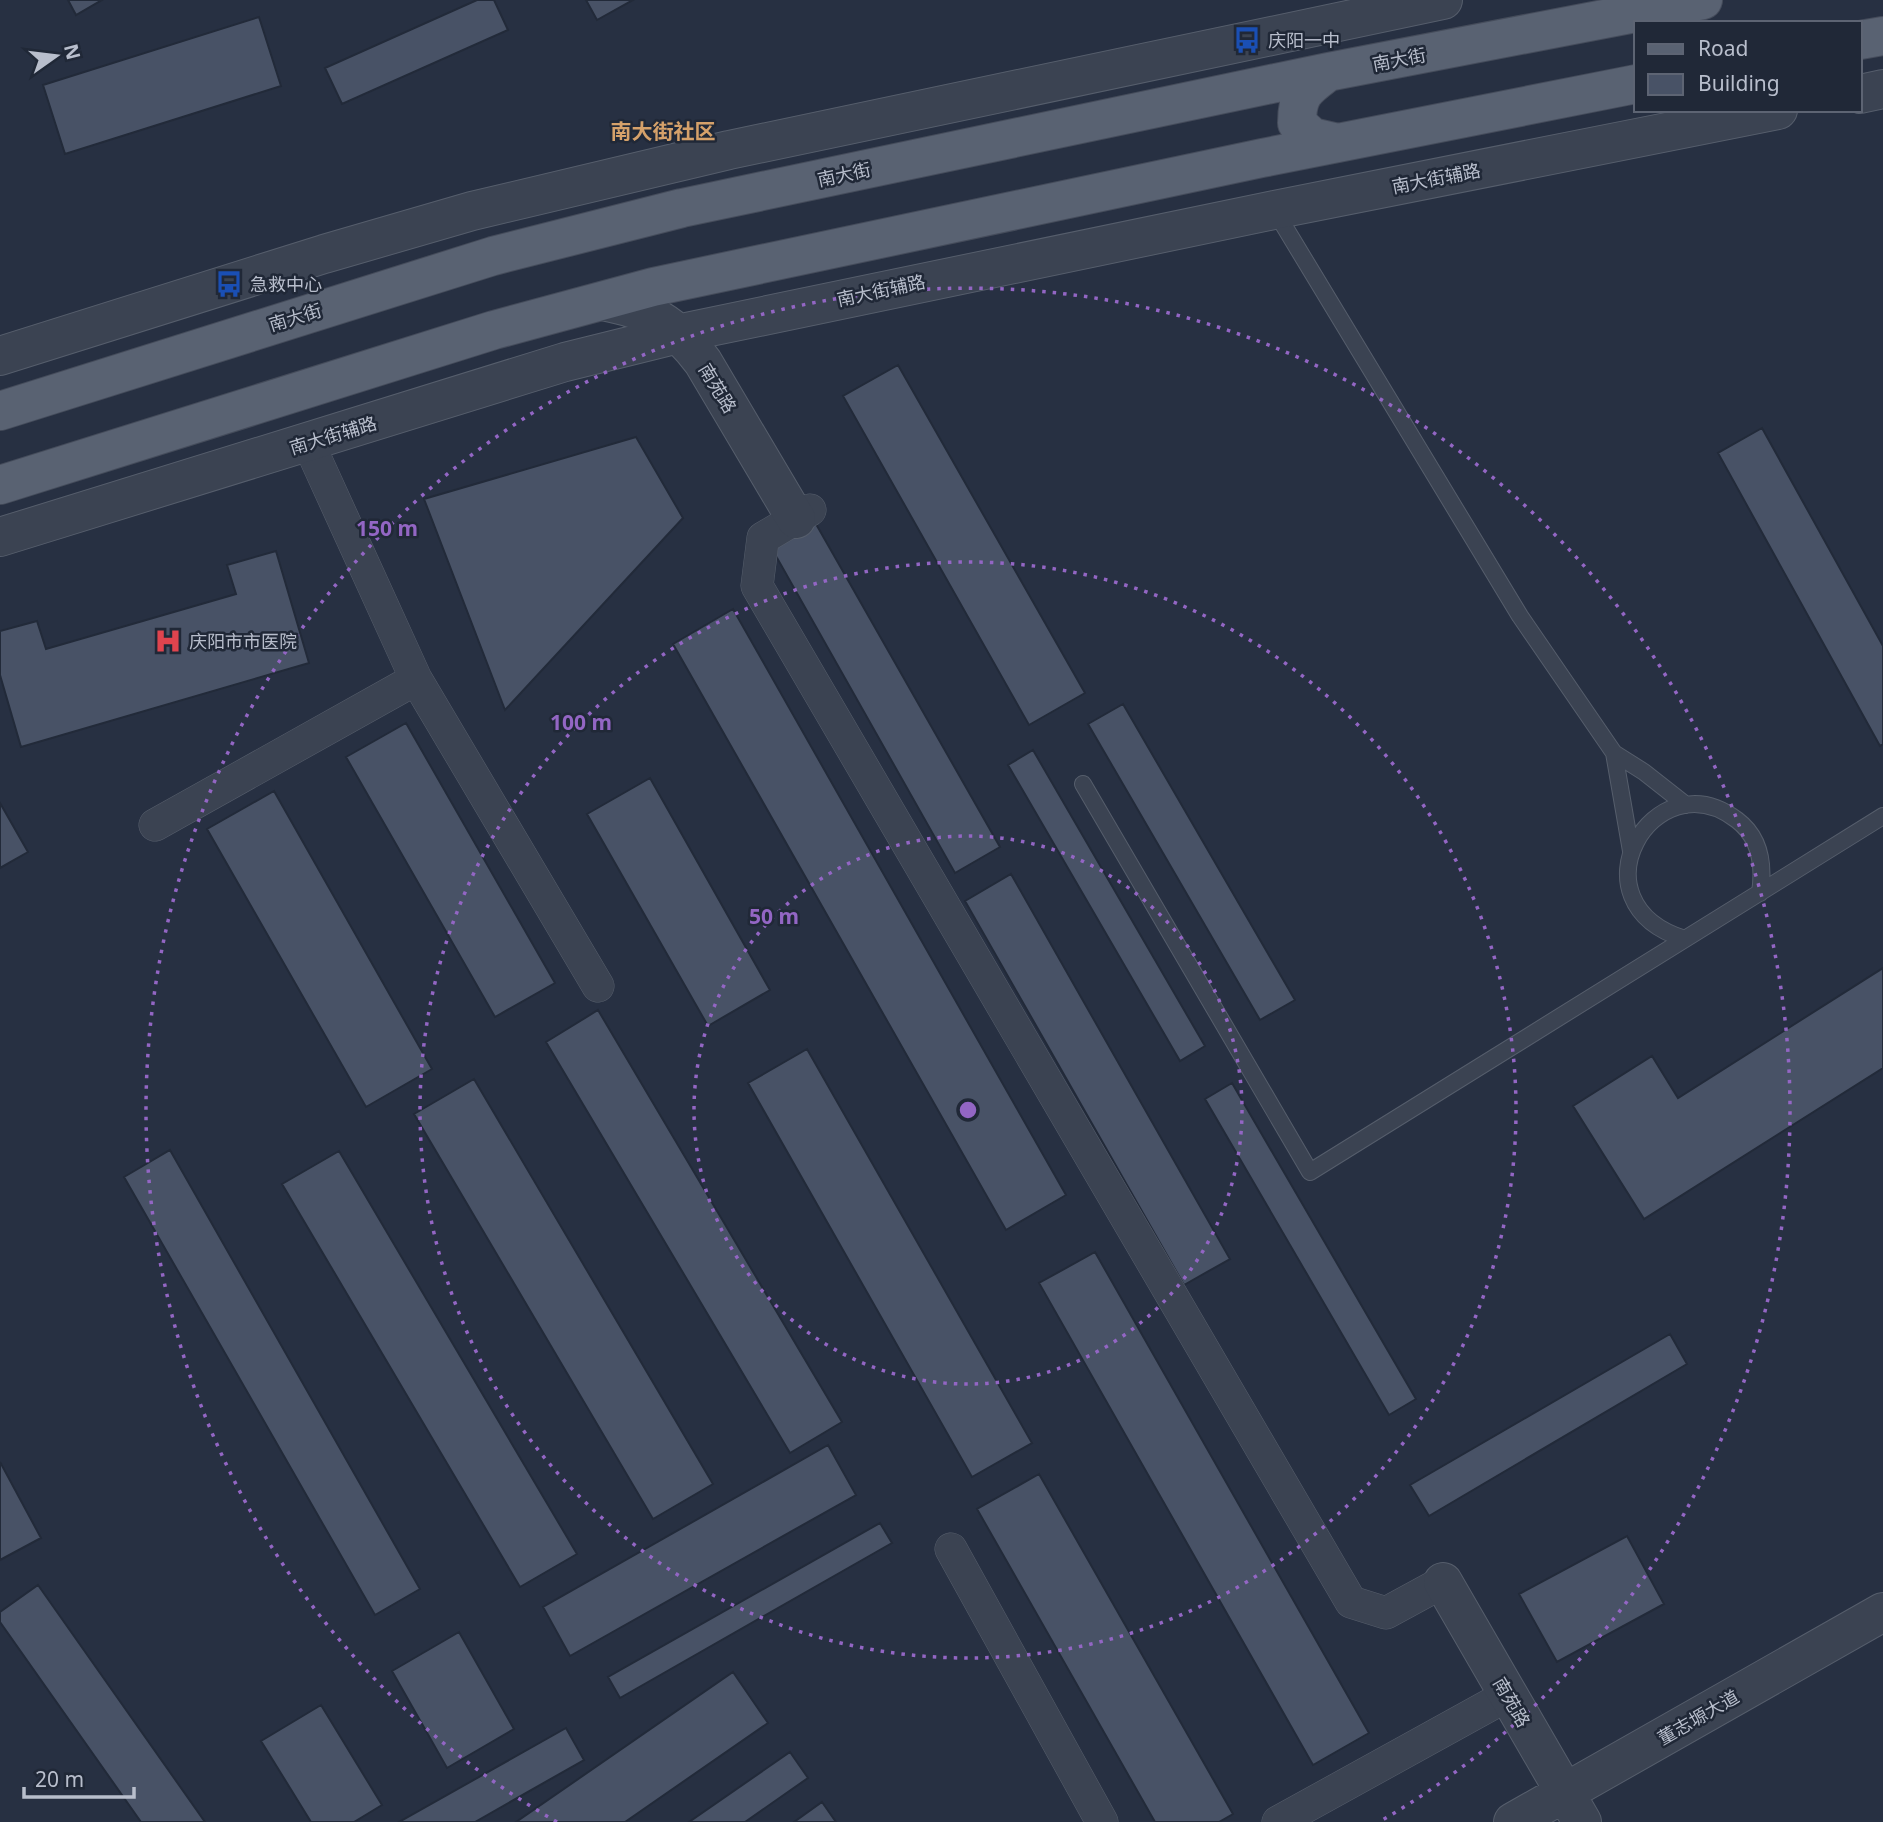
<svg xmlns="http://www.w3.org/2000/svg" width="1883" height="1822" viewBox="0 0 1883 1822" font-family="'Noto Sans','Noto Sans SC',sans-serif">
	<rect width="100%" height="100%" fill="#273042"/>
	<path fill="#485266" stroke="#222a39" stroke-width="2" d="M68 0H102L76 15Z
		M477 0H494L508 30 342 104 325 68Z
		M586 0H633L597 20Z
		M259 17 281 86 65 154 43 85Z
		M898 365 1085 693 1029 725 843 396Z
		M1762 428 1883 646V744L1880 746 1718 453Z
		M636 437 683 518 505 710 424 499Z
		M816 524 1000 847 955 873 772 549Z
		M276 551 309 663 21 747 0 675V631L37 621 46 649 236 594 227 565Z
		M733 609 1066 1195 1006 1230 673 644Z
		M1123 704 1295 1000 1260 1020 1088 724Z
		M406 723 555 983 495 1017 346 757Z
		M1033 750 1205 1046 1180 1061 1008 765Z
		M650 778 770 990 708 1026 587 814Z
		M274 791 432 1069 366 1107 207 829Z
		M0 803 28 852 0 868Z
		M1011 874 1230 1259 1184 1285 965 901Z
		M1883 968V1068L1644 1219 1573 1106 1652 1056 1678 1098Z
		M598 1010 842 1422 790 1453 546 1042Z
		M807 1049 1032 1443 972 1477 748 1083Z
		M474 1079 713 1484 653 1519 414 1114Z
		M1232 1083 1416 1399 1389 1415 1205 1099Z
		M170 1150 420 1589 375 1615 124 1177Z
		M339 1151 577 1554 520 1587 282 1184Z
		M1095 1252 1369 1733 1313 1765 1039 1283Z
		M1670 1334 1687 1364 1429 1516 1410 1485Z
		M828 1445 856 1495 570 1656 543 1607Z
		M0 1462 41 1538 0 1560Z
		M1039 1474 1233 1814 1219 1822H1155L977 1509Z
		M880 1523 892 1543 620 1698 608 1677Z
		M1627 1536 1664 1604 1557 1662 1519 1594Z
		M38 1585 205 1822H141L0 1622V1612Z
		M459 1632 514 1729 447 1768 392 1671Z
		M733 1672 768 1723 625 1822H516Z
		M321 1705 382 1805 354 1822H311L261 1741Z
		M566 1728 584 1760 475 1822H399Z
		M790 1752 808 1778 745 1822H689Z
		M822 1802 836 1822H794Z"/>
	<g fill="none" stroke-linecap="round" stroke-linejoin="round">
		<defs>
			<path id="service" d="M1275 211 1520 616 1614 753 1644 772 1686 805
				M1614 753 1631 851
				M1083 784 1310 1172 1883 816
				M1685 939C1568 903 1654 756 1737 820 1761 838 1764 866 1760 893"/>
			<path id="minor" d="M308 442 416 679 598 986
				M810 510 763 538 757 586 1351 1602 1386 1613 1443 1582
				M155 825 416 679
				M951 1549 1102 1822
				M1278 1822 1508 1695"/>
			<path id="tertiary" d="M1860 94 1883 89
				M603 301C650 310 674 323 703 362L796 519
				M0 356 324 254 472 211 729 150 1443 0
				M0 537 565 362 686 332 1274 210 1778 110
				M1443 1582 1582 1822
				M1513 1822 1883 1612"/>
			<path id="primary" d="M1860 40 1883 36
				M1328 72C1306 89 1297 93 1297 123L1312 137 1338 143
				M0 411 493 256 682 208 1328 72 1703 0
				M0 485 494 330 653 287 1262 158 1636 84"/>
		</defs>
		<use href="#service" stroke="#565e6c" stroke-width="18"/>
		<use href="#minor" stroke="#565e6c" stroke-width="33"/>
		<use href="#tertiary" stroke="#565e6c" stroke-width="40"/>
		<use href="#primary" stroke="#454c5b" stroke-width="40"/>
		<use href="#service" stroke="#3b4352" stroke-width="16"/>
		<use href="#minor" stroke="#3b4352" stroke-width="32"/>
		<use href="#tertiary" stroke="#3b4352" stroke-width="38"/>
		<use href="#primary" stroke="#596272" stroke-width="38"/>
	</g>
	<g fill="none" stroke="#9366c4" stroke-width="3.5" stroke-dasharray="3.5 7">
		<circle cx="968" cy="1110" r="274"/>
		<circle cx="968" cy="1110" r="548"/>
		<path d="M557 1822A822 822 0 1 1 1379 1822"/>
	</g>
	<defs>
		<symbol id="bus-bare" viewBox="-9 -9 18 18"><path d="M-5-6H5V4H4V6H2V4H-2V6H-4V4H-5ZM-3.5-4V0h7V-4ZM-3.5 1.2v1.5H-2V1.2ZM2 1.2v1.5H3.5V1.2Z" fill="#1a4fb4" stroke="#202837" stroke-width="2.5" paint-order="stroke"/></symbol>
		<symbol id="hospital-bare" viewBox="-9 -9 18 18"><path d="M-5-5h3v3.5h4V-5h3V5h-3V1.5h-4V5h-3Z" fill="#e0444e" stroke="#202837" stroke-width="2.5" paint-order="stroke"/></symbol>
	</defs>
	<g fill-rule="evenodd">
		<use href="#bus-bare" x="1228" y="21" width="38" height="38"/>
		<use href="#bus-bare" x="210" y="265" width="38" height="38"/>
		<use href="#hospital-bare" x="149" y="622" width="38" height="38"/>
	</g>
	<g text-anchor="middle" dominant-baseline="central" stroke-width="5" stroke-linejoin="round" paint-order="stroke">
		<g font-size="18" fill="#b8becc" stroke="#202837" text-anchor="start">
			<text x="1268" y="40">庆阳一中</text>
			<text x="250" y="284">急救中心</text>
			<text x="189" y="641">庆阳市市医院</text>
		</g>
		<g font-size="18" fill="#b8becc" stroke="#202837">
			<text transform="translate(1399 59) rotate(-11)">南大街</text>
			<text transform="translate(844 174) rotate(-12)">南大街</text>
			<text transform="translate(1436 178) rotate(-11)">南大街辅路</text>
			<text transform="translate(881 290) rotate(-12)">南大街辅路</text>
			<text transform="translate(295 317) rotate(-17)">南大街</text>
			<text transform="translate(718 388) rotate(59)">南苑路</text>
			<text transform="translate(333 435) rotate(-17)">南大街辅路</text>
			<text transform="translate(1512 1702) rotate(60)">南苑路</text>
			<text transform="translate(1698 1717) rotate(-30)">董志塬大道</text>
		</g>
		<g font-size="21" font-weight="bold" fill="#d5a16a" stroke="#202837">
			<text x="663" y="131">南大街社区</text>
		</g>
	</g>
	<circle cx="968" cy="1110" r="10" fill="#9366c4" stroke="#202837" stroke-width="3.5"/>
	<g font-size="21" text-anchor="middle" font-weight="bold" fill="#9366c4" stroke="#202837" stroke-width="5" stroke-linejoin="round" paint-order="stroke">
		<text x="387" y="536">150 m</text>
		<text x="581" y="730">100 m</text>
		<text x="774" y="924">50 m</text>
	</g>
	<rect x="1634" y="21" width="228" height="91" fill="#202837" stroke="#5d6473" stroke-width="2"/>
	<rect x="1648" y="44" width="35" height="10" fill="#596272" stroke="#5d6473" stroke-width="2"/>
	<text x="1698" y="56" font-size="21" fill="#b8becc">Road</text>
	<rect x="1648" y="74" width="35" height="21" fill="#485266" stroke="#5d6473" stroke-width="2"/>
	<text x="1698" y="91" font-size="21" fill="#b8becc">Building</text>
	<g transform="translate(56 56) rotate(76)" stroke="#202837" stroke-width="5" paint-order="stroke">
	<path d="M0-5L12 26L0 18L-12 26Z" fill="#b8becc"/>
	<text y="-10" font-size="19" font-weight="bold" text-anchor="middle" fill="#b8becc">N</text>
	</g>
	<path d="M24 1787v10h110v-10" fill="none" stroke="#b8becc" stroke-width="3.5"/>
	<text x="35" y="1787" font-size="21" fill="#b8becc" stroke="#202837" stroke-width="5" paint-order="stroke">20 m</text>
</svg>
